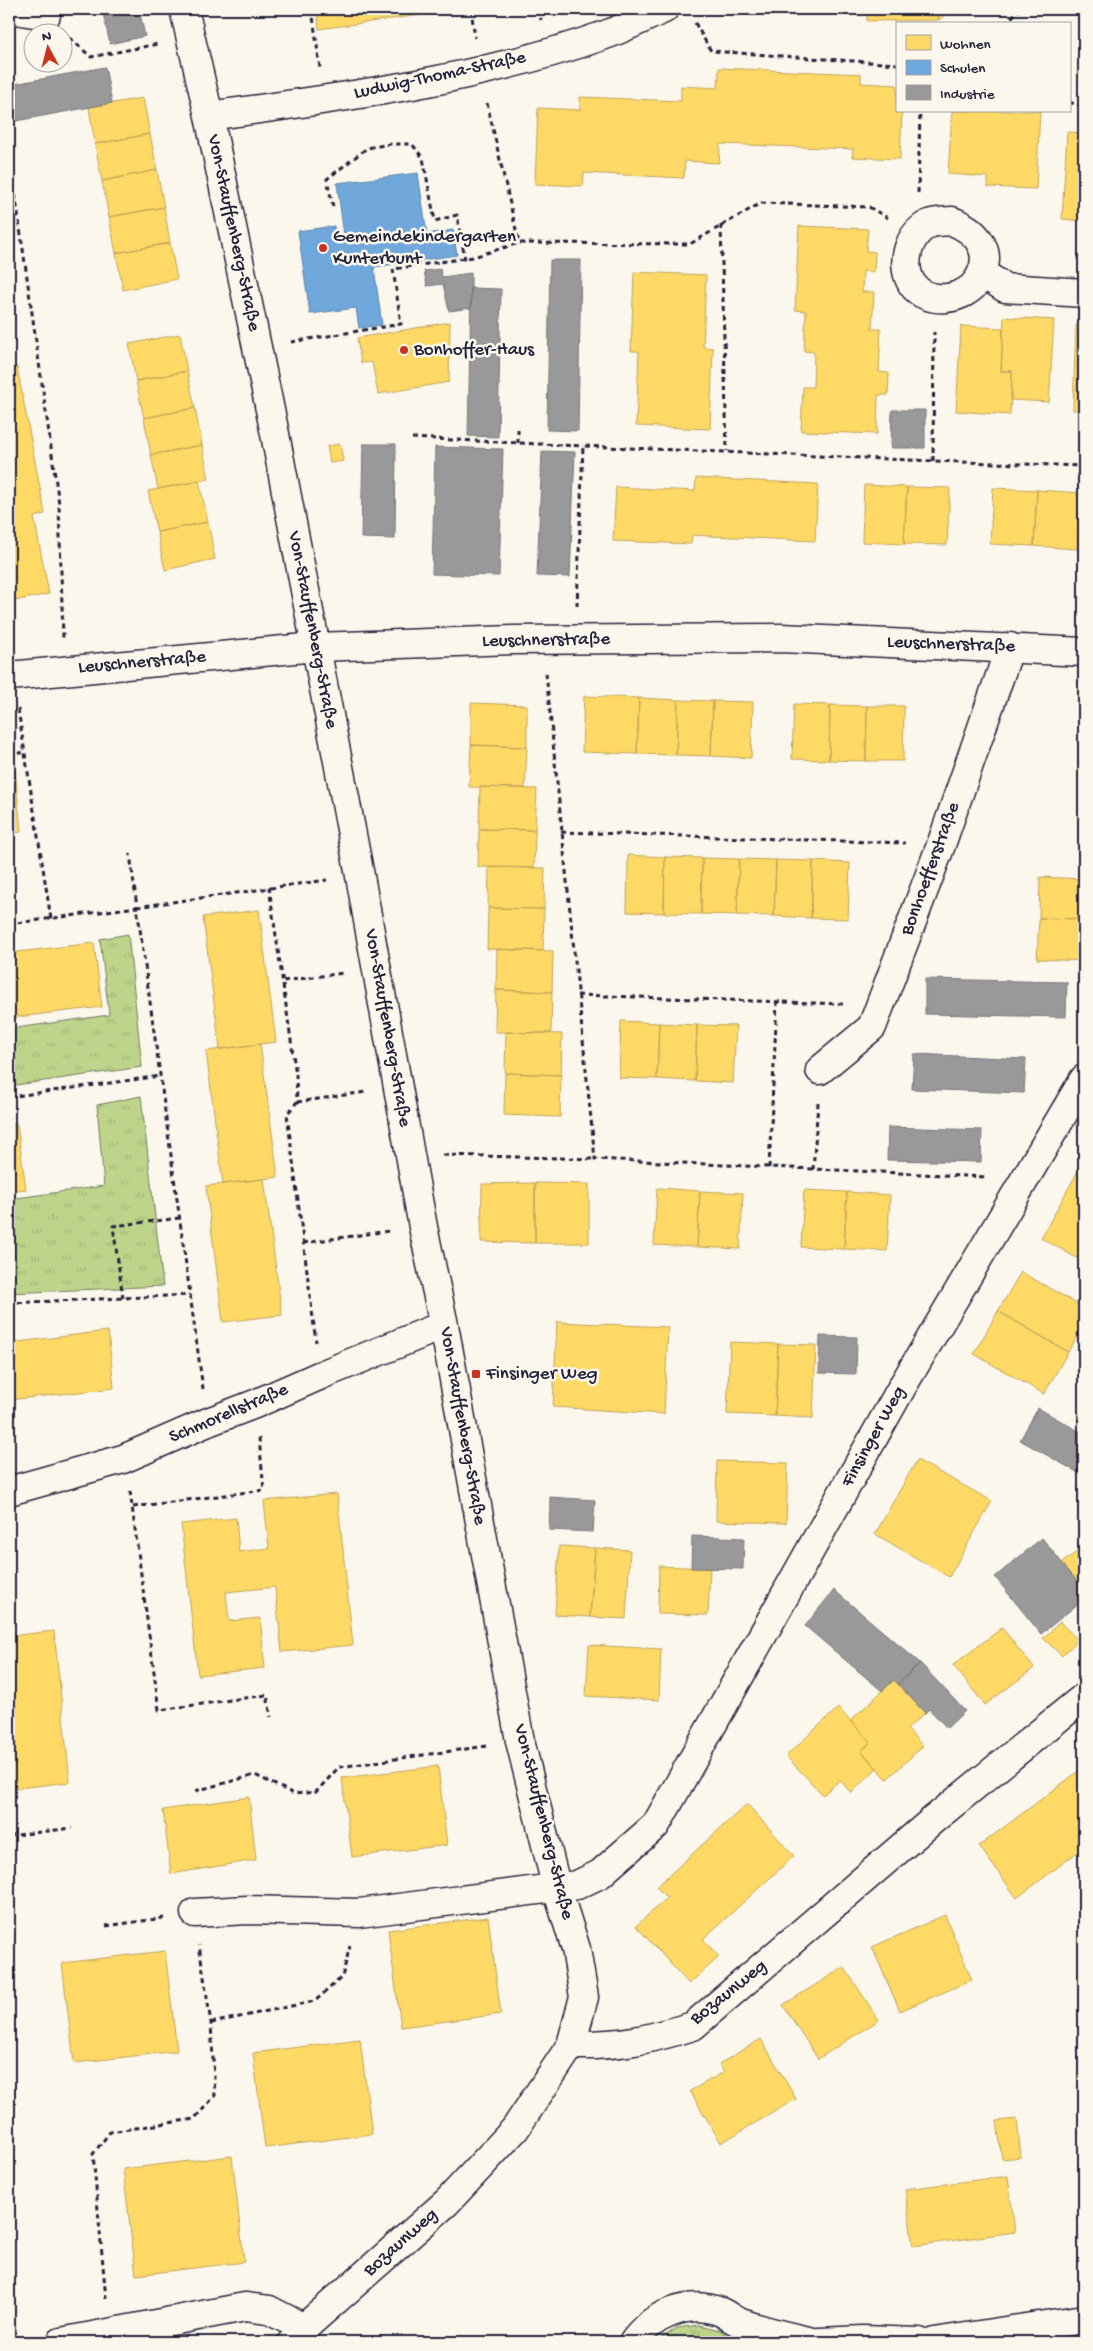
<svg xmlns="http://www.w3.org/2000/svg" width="1093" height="2351" viewBox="0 0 1093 2351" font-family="'Gochi Hand',sans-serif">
	<defs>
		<pattern id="grass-tufts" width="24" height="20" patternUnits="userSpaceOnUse" patternTransform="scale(1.25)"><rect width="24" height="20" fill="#bed48a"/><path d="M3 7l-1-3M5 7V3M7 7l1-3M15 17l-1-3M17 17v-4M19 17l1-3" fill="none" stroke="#a3b678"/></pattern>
	</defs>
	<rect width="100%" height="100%" fill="#fbf7ec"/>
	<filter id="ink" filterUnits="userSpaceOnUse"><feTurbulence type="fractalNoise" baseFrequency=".02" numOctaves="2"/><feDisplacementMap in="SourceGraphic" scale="10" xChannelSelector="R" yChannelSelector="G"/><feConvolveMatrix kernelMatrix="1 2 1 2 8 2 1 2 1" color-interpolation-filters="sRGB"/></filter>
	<g filter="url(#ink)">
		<path fill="url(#grass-tufts)" stroke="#707b62" d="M128 934 142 1067 9 1086V1029L109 1015 100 939Z
			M141 1096 163 1286 9 1293V1199L104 1186 97 1105Z
			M699 2325 720 2330 737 2342H656L677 2328Z"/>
		<path fill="#ffd966" stroke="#bda259" d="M317 9H427L428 14 319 29Z
			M867 9H936L939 20 867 21Z
			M936 9H951L939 20Z
			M719 68 861 74V83L897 85V111H902L900 159 852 157 853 149 720 144 719 163 685 161 684 178 584 173 583 186 535 184 538 108 580 110V97L681 101V86L718 88Z
			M143 98 150 134 95 144 89 107Z
			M952 111H1040L1036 189 988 187V177L948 174Z
			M1067 132 1084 133V221L1062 219Z
			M150 134 157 170 102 181 95 144Z
			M157 170 164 207 109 217 102 181Z
			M164 207 170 243 116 253 109 217Z
			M799 226 868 229 866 251 875 252 874 272 863 271 862 292H874L872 329H881L879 372 889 373 888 395H878L877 434 801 431 803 387H813L814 352 804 351 806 311 795 310Z
			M170 243 177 279 123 290 116 253Z
			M634 272 706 275 703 347 713 348 710 429 636 426 639 351H631Z
			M1004 317 1054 320 1049 402 1011 400 1012 371H1001Z
			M450 322 449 382 378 394 372 362 361 363 357 338Z
			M1076 325H1084V410H1073Z
			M961 326 1003 328 1001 371H1012L1010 415 956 411Z
			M180 334 187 371 136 381 129 344Z
			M17 367 45 514 34 517 49 594 9 602V369Z
			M187 371 195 408 144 418 136 381Z
			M195 408 202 445 151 455 144 418Z
			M340 444 343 461 330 463 327 446Z
			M202 445 209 479 158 489 151 455Z
			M696 478 818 484 815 541 692 535 691 544 613 541 616 487 695 491Z
			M199 481 208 522 157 532 148 491Z
			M864 485 907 487 904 544 862 542Z
			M907 487 950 488 947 545 904 544Z
			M993 488 1037 490 1034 546 990 544Z
			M1037 490 1081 493 1077 549 1034 546Z
			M208 522 215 559 165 570 157 532Z
			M584 696 639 698 637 754 582 752Z
			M639 698 678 700 676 755 637 754Z
			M678 700 713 701 711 756 676 755Z
			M713 701 753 702 751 758 711 756Z
			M471 703 527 705V747L471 745Z
			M794 704 830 705 829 760 792 759Z
			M830 705 867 706 866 761 829 760Z
			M867 706H904L903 761H866Z
			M471 745 527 747 525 788 469 787Z
			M15 769 21 832 9 834V770Z
			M480 787 537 789 535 830 479 829Z
			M1082 797H1084V836H1080Z
			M479 829 535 830 534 868 478 867Z
			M1080 836H1084V879H1078Z
			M628 855 665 857 664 913 627 912Z
			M665 857 702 858 701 914 664 913Z
			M702 858 739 859 737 915 701 914Z
			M739 859 776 860 774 916 737 915Z
			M776 860 813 861 811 918 774 916Z
			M813 861 850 863 848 919 811 918Z
			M489 867 545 868 544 909 488 908Z
			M1040 877 1084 879V919L1039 918Z
			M488 908 544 909 543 951 487 949Z
			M259 910 276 1042 220 1049 203 917Z
			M1039 918 1084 919V961L1037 959Z
			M94 943 102 1007 9 1018V953Z
			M497 949 553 951 552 992 496 990Z
			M496 990 552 992 551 1033 495 1032Z
			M621 1021 659 1023 657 1079 619 1078Z
			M659 1023 697 1025 695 1081 657 1079Z
			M697 1025 736 1026 733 1083 695 1081Z
			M506 1032 562 1034 561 1075 505 1073Z
			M260 1044 278 1177 223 1184 206 1051Z
			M505 1073 561 1075 560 1117 504 1115Z
			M17 1124 26 1189 9 1191V1125Z
			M1084 1160V1262L1041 1238Z
			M264 1179 282 1315 223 1322 206 1186Z
			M535 1183V1243L481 1242 482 1184Z
			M535 1183 589 1184V1243H535Z
			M657 1188 700 1191 697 1247 654 1245Z
			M804 1190 847 1192 844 1249 801 1247Z
			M700 1191 743 1193 740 1249 697 1247Z
			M847 1192 890 1195 887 1251 844 1249Z
			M1021 1272 1084 1308V1325L1068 1352 998 1311Z
			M998 1311 1068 1352 1044 1394 974 1354Z
			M557 1322 668 1327 664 1414 553 1407Z
			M108 1331 114 1388 9 1400V1343Z
			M730 1342 778 1344 775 1416 727 1414Z
			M778 1344 816 1345 813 1418 775 1416Z
			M917 1460 992 1501 949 1577 875 1534Z
			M717 1461 788 1463 786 1523 716 1521Z
			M337 1494 353 1645 282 1652 275 1587 226 1592 229 1621 260 1618 265 1668 198 1675 181 1524 236 1518 239 1552 269 1548 264 1501Z
			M559 1546 595 1548 590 1617 555 1615Z
			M1084 1546V1590L1062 1563Z
			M595 1548 630 1550 626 1619 590 1617Z
			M659 1566 710 1568 708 1615 658 1614Z
			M1060 1622 1078 1640 1062 1656 1043 1638Z
			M1002 1628 1034 1668 985 1705 953 1665Z
			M54 1631 70 1782 9 1789V1636Z
			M589 1645 661 1649 659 1700 586 1696Z
			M894 1680 925 1713 907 1729 923 1746 887 1779 861 1751 871 1742 850 1721Z
			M838 1708 871 1742 861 1751 877 1768 851 1793 840 1780 823 1795 786 1756Z
			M438 1766 447 1845 352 1857 342 1778Z
			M1084 1767V1847L1017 1898 979 1846Z
			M249 1797 256 1860 171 1874 163 1810Z
			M747 1804 794 1856 703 1939 719 1957 689 1984 636 1926 667 1898 656 1887Z
			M945 1915 972 1980 900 2011 872 1947Z
			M488 1917 501 2014 401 2027 388 1930Z
			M165 1951 177 2051 74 2063 62 1963Z
			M844 1967 879 2020 818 2059 783 2005Z
			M360 2039 372 2134 265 2148 253 2053Z
			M761 2039 796 2099 721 2143 690 2091 724 2072 719 2064Z
			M1017 2119 1021 2157 1002 2159 997 2121Z
			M232 2156 244 2262 136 2275 123 2169Z
			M1008 2176 1015 2232 913 2246 905 2189Z
			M188 2336 190 2342H171Z"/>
		<path fill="#6fa8dc" stroke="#5880ac" d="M418 173 427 234 453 230 457 255 374 267 382 325 359 328 356 308 310 314 298 231 334 226 336 237 344 236 337 183Z"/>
		<path fill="#999" stroke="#75757d" d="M102 9H139L145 36 110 44Z
			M105 67 112 103 16 121 9 85Z
			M550 260H581L578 431 547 430Z
			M440 269 442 277 471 273V308L449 311 443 284 427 286 424 271Z
			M471 288 501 289 498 437 468 436Z
			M892 410H925V448H891Z
			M363 444H396L395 539 361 538Z
			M435 447 503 449 499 576 432 574Z
			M542 451 575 452 570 577 537 576Z
			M925 979 1067 982 1066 1017 925 1014Z
			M914 1054 1026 1059 1024 1093 912 1089Z
			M888 1127 982 1130 981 1162 887 1160Z
			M820 1336 857 1337 856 1374 819 1373Z
			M1038 1408 1084 1434V1476L1020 1440Z
			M550 1497 595 1500 593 1532 549 1530Z
			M692 1536 744 1538 743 1569 691 1568Z
			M1042 1538 1084 1590V1599L1041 1634 995 1577Z
			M834 1590 920 1663 898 1684 894 1680 882 1691 805 1626Z
			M920 1663 965 1711 947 1728 929 1709 925 1713 898 1684Z"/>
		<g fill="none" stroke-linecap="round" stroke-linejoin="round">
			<defs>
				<path id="minor" d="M9 9 46 15
					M184 9 209 116 274 429 360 876 423 1227 444 1325 520 1741 557 1889 576 1949 584 1997 571 2045 515 2129 447 2202 304 2328 292 2342
					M209 116C342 98 478 80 605 35 625 28 645 17 664 9
					M952 221C978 231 995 253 978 280 965 301 927 306 912 284 900 264 908 234 929 224 936 221 944 222 952 221Z
					M982 273 1005 288 1084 293
					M9 676 316 647 513 640 781 638 1084 652
					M820 1070 872 1027 941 845 1010 647
					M9 1491 123 1459 208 1422 255 1404 321 1375 444 1325
					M195 1913 247 1910 359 1913 577 1885 600 1874 656 1825 902 1387 1084 1079
					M571 2045C620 2046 647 2040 693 2026L933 1820 1084 1697
					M61 2342 245 2307 269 2310 304 2328"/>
				<path id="major" d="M633 2342C652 2315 688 2299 721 2312 728 2315 734 2321 741 2323 765 2331 789 2337 813 2342
					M819 2342 863 2340 919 2342
					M934 2342 1084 2319"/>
			</defs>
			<use href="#minor" stroke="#22223b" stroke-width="31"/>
			<use href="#major" stroke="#22223b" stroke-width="31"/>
			<path stroke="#22223b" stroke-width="3" stroke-dasharray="5 4" stroke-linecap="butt" d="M312 9 320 68
				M471 9 475 38
				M539 9 541 20
				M695 23 711 51 897 64
				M1005 24 1020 9
				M70 38 91 57 158 44
				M1069 102 1084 107
				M487 103 519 243
				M9 150 59 504 63 638
				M918 193 920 111
				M333 207 327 179 367 148 390 144H412L423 158 435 221 457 215 465 259
				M721 225 727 451
				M291 342 401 324 393 269 473 257 519 243 690 244 761 203 869 207 888 218
				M412 438 583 446
				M518 443V427
				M933 461 934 332
				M577 606 583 446 933 461 1084 466
				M546 673 595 1159 987 1177
				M18 709 51 919
				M9 755 25 752
				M561 832 905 843
				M269 887 296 1075 297 1102 287 1114 316 1342
				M9 924 137 907 130 854
				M283 981 344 973
				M577 995 844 1004
				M9 1097 160 1076
				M297 1102 366 1092
				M443 1155 595 1159
				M769 1168 777 1002
				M813 1170 818 1103
				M303 1243 389 1231
				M123 1298 113 1226 180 1218
				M9 1303 190 1295
				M203 1389 137 907 327 880
				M130 1491 159 1710 267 1695 271 1717
				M133 1507 264 1490 259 1438
				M195 1791 255 1775 294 1794 316 1792 339 1767 487 1746
				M9 1836 72 1828
				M106 1926 164 1918
				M211 2023 315 2001 342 1977 350 1946
				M106 2299 93 2154 110 2132 194 2119 215 2096 211 2023 199 1945"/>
			<use href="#minor" stroke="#fbf7ec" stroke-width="28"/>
			<use href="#major" stroke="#fbf7ec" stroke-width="28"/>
		</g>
	</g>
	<g fill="#c8321e" stroke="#fbf7ec" stroke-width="2">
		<circle cx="323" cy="248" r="5"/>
		<circle cx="404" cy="350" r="5"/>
		<rect x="471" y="1369" width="10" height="10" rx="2.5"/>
	</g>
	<g text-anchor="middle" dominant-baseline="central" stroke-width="5" stroke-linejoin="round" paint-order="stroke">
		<g font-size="19" fill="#22223b" stroke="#fbf7ec">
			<text transform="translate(440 76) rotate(-12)">Ludwig-Thoma-Straße</text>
			<text transform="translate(233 233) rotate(78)">Von-Stauffenberg-Straße</text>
			<text transform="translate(312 630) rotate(79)">Von-Stauffenberg-Straße</text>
			<text transform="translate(546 641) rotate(-1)">Leuschnerstraße</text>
			<text transform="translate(951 645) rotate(2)">Leuschnerstraße</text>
			<text transform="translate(142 663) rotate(-5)">Leuschnerstraße</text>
			<text transform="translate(931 869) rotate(-70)">Bonhoefferstraße</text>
			<text transform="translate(387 1028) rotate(80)">Von-Stauffenberg-Straße</text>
			<text transform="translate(229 1414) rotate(-23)">Schmorellstraße</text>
			<text transform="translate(462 1426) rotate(80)">Von-Stauffenberg-Straße</text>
			<text transform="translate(874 1437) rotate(-61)">Finsinger Weg</text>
			<text transform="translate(543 1822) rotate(76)">Von-Stauffenberg-Straße</text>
			<text transform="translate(729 1993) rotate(-39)">Bozaunweg</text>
			<text transform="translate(401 2243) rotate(-42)">Bozaunweg</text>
		</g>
		<g font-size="19" fill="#22223b" stroke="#fbf7ec" text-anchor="start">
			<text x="333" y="237">Gemeindekindergarten<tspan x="333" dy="22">Kunterbunt</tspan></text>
			<text x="414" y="350">Bonhoffer-Haus</text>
			<text x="486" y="1374">Finsinger Weg</text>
		</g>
	</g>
	<rect width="1093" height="2351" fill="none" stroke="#fbf7ec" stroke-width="30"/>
	<rect x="15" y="15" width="1063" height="2321" fill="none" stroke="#22223b" stroke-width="2" filter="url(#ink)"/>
	<rect x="896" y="22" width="175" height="90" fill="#fbf7ec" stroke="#a4a2a5"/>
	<rect x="906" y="35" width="25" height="15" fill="#ffd966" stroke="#a4a2a5"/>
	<text x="940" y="48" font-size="15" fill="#22223b">Wohnen</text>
	<rect x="906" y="60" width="25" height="15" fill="#6fa8dc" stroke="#a4a2a5"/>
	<text x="940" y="72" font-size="15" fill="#22223b">Schulen</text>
	<rect x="906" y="85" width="25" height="15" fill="#999999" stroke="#a4a2a5"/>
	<text x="940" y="98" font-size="15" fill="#22223b">Industrie</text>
	<g transform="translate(48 48) rotate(353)"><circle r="24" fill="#fbf7ec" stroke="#a4a2a5"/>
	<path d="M0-4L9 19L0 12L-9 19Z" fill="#c8321e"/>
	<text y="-8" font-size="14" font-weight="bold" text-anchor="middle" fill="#22223b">N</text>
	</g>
</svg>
